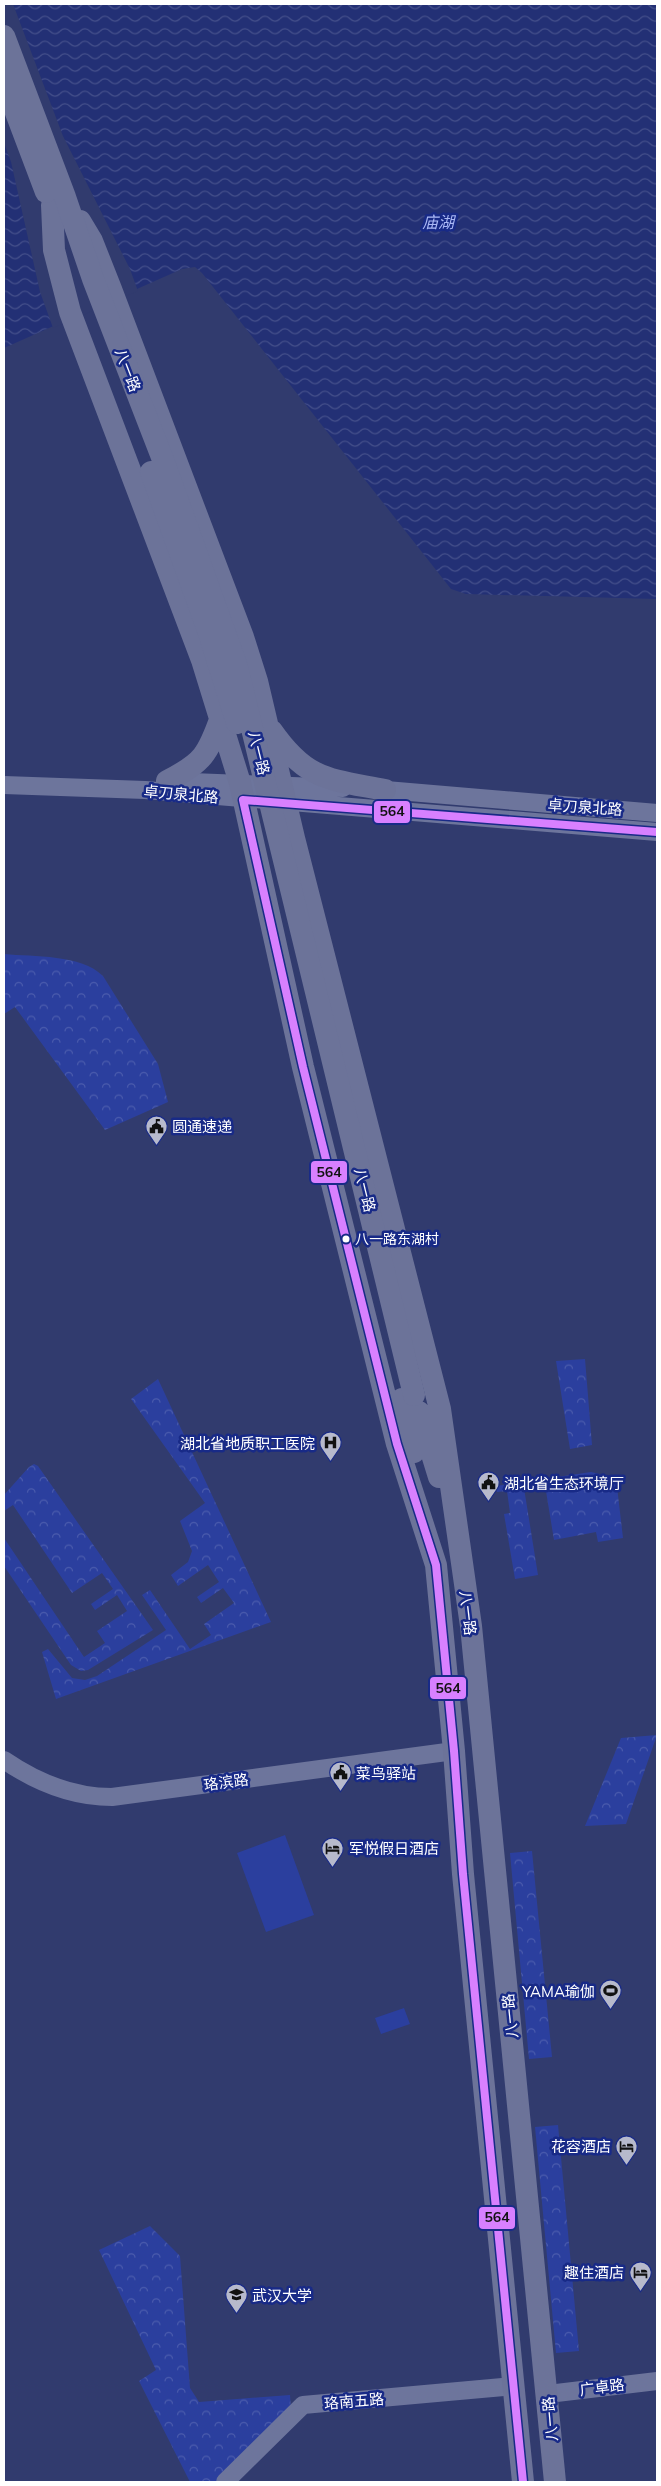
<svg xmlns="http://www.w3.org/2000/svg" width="661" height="2486" viewBox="0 0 661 2486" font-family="Mulish,'Noto Sans SC',sans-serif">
	<defs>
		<pattern id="forest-crowns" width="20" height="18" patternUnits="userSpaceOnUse" patternTransform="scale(1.25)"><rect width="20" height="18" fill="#2b3f9e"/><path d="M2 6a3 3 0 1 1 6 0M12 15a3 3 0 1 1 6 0" fill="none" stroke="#4b5cad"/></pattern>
		<pattern id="water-waves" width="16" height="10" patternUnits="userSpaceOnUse" patternTransform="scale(1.25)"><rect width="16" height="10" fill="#233075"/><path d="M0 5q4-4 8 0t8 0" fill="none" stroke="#444f8a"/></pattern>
	</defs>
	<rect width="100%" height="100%" fill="#313b6e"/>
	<path fill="url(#forest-crowns)" d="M4 954C34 957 81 954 103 976L158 1064 168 1102 105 1130 15 1007 4 1014Z
		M585 1359 592 1445 570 1449 556 1361Z
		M158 1379 271 1622 56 1699 42 1652 48 1649 72 1678 85 1680 97 1676 166 1630 142 1595 150 1590 190 1649 211 1635 204 1624 234 1603 223 1588 201 1603 197 1597 219 1582 208 1565 178 1586 171 1575 188 1562 192 1551 180 1521 205 1503 131 1399Z
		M34 1464 38 1466 153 1630 88 1670 81 1671 71 1665 4 1566V1538L84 1657 105 1643 97 1631 127 1611 117 1595 95 1610 91 1604 113 1589 102 1573 72 1593 13 1505 4 1511V1495L29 1467Z
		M591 1472 616 1478 623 1538 598 1542 596 1532 554 1540 544 1479Z
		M523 1482 538 1575 515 1579 504 1514 510 1513 507 1491 497 1492 496 1486Z
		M657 1735 626 1824 585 1826 621 1738Z
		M532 1851 552 2057 529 2059 510 1853Z
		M558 2125 579 2351 556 2353 535 2127Z
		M150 2226 180 2256 190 2388 199 2402 290 2395 291 2410 217 2482H190L139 2381 156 2370 99 2250Z"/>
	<path fill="#2b3f9e" d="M285 1835 314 1915 266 1932 237 1853Z
		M404 2008 410 2024 381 2034 375 2018Z"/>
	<path fill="url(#water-waves)" d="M4 4H657V599L466 594 451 589 202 273 195 267 182 269 4 348Z"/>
	<path fill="#313b6e" d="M4 4H13L63 136 130 269 138 291 53 328 40 292 11 162 4 143Z"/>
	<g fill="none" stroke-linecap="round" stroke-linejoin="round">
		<path stroke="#6d759c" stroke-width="18" d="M166 781 343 788
			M4 785 145 790 657 832
			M374 789 657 813
			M4 1760C36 1782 72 1797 112 1797L454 1751
			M548 2394 657 2381
			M225 2482 303 2405 514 2386"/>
		<path stroke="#6c7399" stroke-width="22" d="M52 205 54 250 70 312 202 660 240 783 303 1067 397 1444 436 1565 454 1751 463 1874 523 2482
			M80 221 92 241 111 289 243 637 257 681 294 838 440 1409 471 1626 555 2482
			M272 731C307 781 329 779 385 790
			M167 781C203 763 208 754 221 717
			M402 1399 414 1452
			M419 1412 439 1477"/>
		<path stroke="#6c7399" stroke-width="22" d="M4 36 65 197 93 279 165 465 237 667 414 1395
			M4 81 46 192
			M151 472 209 633 237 723"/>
		<defs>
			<path id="bus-1" d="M523 2482 463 1874 454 1751 436 1565 397 1444 303 1067 243 800 657 832"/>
		</defs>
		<use href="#bus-1" stroke="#182a87" stroke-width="11"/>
		<use href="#bus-1" stroke="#d880ff" stroke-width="8"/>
	</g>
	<defs>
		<symbol id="civic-pin" viewBox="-11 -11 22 30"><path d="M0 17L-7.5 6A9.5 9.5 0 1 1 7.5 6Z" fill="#b7bacc" stroke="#182a87"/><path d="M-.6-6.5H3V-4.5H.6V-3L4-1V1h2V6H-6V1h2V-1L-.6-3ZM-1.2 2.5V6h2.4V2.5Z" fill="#111"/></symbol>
		<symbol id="hospital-pin" viewBox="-11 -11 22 30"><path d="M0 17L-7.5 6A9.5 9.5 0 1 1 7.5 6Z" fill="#b7bacc" stroke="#182a87"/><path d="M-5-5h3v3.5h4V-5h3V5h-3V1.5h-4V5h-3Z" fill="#111"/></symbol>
		<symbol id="hotel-pin" viewBox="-11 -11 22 30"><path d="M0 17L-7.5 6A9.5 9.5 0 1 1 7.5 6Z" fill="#b7bacc" stroke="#182a87"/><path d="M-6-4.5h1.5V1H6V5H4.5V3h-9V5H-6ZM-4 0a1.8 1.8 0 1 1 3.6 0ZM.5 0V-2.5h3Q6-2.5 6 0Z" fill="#111"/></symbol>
		<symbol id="stadium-pin" viewBox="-11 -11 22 30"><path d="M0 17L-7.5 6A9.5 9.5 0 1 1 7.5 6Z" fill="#b7bacc" stroke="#182a87"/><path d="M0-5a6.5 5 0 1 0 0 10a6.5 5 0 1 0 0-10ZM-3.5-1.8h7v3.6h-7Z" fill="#111"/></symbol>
		<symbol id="university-pin" viewBox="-11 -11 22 30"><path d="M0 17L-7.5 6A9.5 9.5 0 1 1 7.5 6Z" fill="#b7bacc" stroke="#182a87"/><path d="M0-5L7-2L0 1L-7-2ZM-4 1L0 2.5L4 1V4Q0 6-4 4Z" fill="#111"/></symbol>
	</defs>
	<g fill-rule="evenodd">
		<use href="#civic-pin" x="144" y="1114" width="25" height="34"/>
		<use href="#hospital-pin" x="318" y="1430" width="25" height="34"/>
		<use href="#civic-pin" x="476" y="1470" width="25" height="34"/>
		<use href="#civic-pin" x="328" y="1760" width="25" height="34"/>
		<use href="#hotel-pin" x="320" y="1836" width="25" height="34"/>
		<use href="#stadium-pin" x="598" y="1978" width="25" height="34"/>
		<use href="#hotel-pin" x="614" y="2134" width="25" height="34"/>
		<use href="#hotel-pin" x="628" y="2260" width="25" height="34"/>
		<use href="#university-pin" x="224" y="2282" width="25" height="34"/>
	</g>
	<circle fill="#fff" stroke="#182a87" stroke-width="2" cx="346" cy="1239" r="4.5"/>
	<g text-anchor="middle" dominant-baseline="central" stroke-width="5" stroke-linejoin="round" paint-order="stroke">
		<g font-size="14" fill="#fff" stroke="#182a87" text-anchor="start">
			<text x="355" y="1239">八一路东湖村</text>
		</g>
		<g font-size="15" fill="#fff" stroke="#182a87">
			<text transform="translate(128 370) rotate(69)">八一路</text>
			<text transform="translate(259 753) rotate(76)">八一路</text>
			<text transform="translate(181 794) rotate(5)">卓刀泉北路</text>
			<text transform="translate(585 807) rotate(4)">卓刀泉北路</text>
			<text transform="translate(365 1190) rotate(76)">八一路</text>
			<text transform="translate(468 1613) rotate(83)">八一路</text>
			<text transform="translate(226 1782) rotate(-8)">珞滨路</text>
			<text transform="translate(510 2016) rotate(-96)">八一路</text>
			<text transform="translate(602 2387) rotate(-7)">广卓路</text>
			<text transform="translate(354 2401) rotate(-5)">珞南五路</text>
			<text transform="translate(550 2419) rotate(-95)">八一路</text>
		</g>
		<g font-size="15" fill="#fff" stroke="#182a87" text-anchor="start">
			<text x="172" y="1126">圆通速递</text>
			<text x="315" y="1443" text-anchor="end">湖北省地质职工医院</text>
			<text x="504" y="1483">湖北省生态环境厅</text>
			<text x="356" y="1773">菜鸟驿站</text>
			<text x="349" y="1848">军悦假日酒店</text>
			<text x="595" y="1991" text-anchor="end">YAMA瑜伽</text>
			<text x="611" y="2146" text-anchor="end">花容酒店</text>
			<text x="624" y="2272" text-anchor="end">趣住酒店</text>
			<text x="252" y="2295">武汉大学</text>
		</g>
		<g font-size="16" font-style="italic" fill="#aab8f5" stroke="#182a87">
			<text x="438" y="222">庙湖</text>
		</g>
	</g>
	<g stroke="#182a87" stroke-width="2">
		<rect x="373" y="800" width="38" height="24" rx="5" fill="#d880ff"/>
		<rect x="310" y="1160" width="38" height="24" rx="5" fill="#d880ff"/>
		<rect x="429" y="1676" width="38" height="24" rx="5" fill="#d880ff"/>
		<rect x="478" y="2206" width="38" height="24" rx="5" fill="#d880ff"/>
	</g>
	<g font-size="14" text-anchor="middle" font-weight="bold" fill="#111">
		<text x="392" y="816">564</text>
		<text x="329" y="1177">564</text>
		<text x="448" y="1693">564</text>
		<text x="497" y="2222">564</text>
	</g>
	<rect width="661" height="2486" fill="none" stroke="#ffffff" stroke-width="10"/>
</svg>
